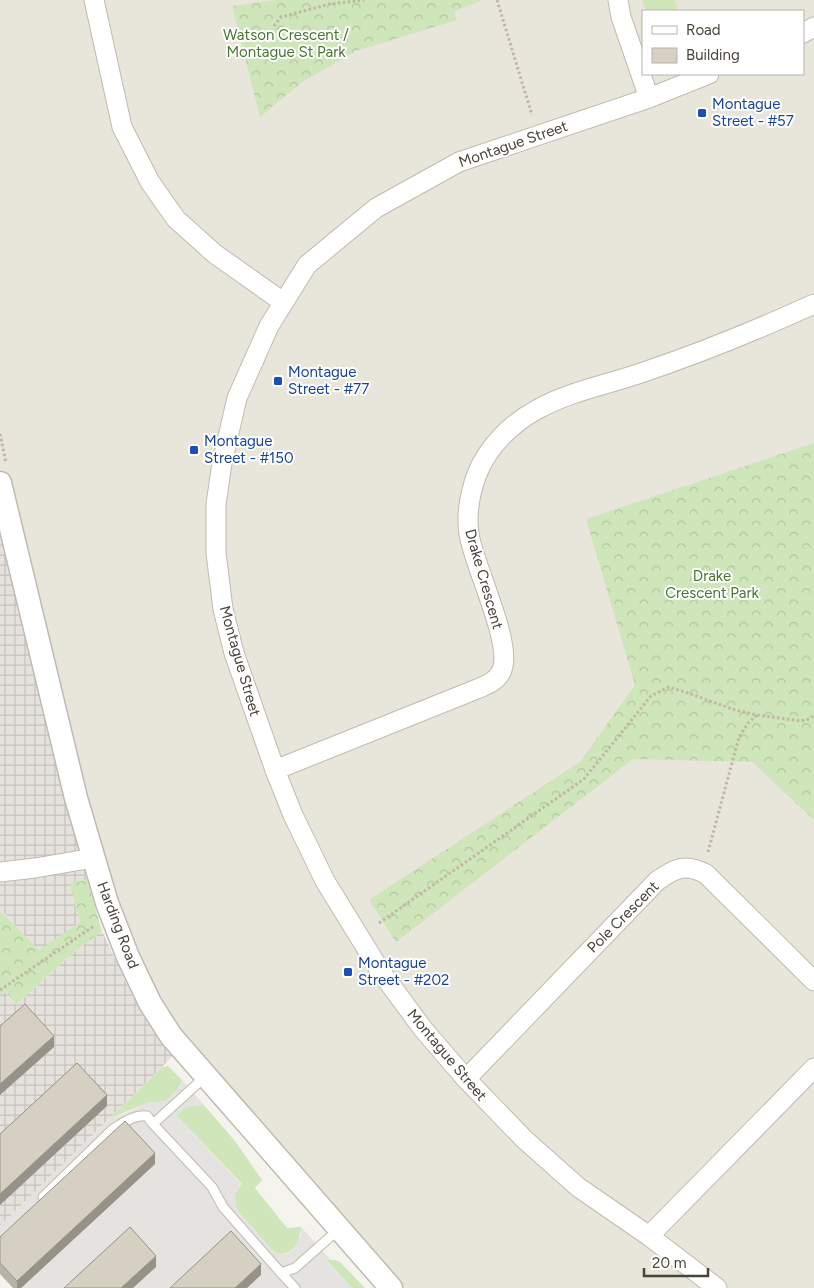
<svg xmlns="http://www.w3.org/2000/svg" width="814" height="1288" viewBox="0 0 814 1288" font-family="Figtree,sans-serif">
	<defs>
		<pattern id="industrial-grid" width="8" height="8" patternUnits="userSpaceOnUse" patternTransform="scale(1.25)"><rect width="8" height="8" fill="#e5e2de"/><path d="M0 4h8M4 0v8" fill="none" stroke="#c6c3bf"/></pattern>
		<pattern id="forest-crowns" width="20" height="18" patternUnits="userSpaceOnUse" patternTransform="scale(1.25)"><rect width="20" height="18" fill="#cfe5ba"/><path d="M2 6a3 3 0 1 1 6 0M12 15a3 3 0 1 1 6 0" fill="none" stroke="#b3c6a1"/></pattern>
	</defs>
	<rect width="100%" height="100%" fill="#f5f3ed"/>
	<path fill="#e8e5db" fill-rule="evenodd" d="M0 0H814V1288H401L180 1032 158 1000 112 889 0 483ZM643 11H803V74H643Z"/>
	<path fill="url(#industrial-grid)" d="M0 483 35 672 75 837 87 880 69 883 80 922 39 951 3 912 0 914Z
		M102 931 130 991 144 1017 162 1043 174 1055 0 1226V995L4 991 16 1005 73 953Z"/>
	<path fill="#cfe5ba" d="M642 0H674L679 11H646Z
		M168 1066 182 1080C180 1088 173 1098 165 1101 159 1103 151 1101 145 1104 132 1108 121 1115 109 1119L162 1067Z
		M193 1105H204L235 1141 262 1180 255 1188 287 1228 301 1227C300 1242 295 1254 278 1254L269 1247 240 1213 236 1208 235 1193 242 1184 176 1115 186 1107Z
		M325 1259 339 1261 365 1288H352Z"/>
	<path fill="url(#forest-crowns)" d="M276 0H482L454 12 457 20 356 51 301 83 260 117 232 6Z
		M814 443V820L752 762 633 759 396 942 369 900 580 762 635 685 586 519Z
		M87 880 102 931 73 953 16 1005 5 991 0 995V914L2 912 39 950 80 922 69 883Z"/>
	<path fill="#e4e3e0" d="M182 1080 204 1105 186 1107 176 1115 242 1185 235 1193 236 1208 240 1213 269 1247 279 1254H286L293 1250 301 1236V1227L330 1259 325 1260 352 1288H247L261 1275 182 1288H21L0 1248V1226L109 1119 124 1114 147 1103 165 1101 180 1087Z"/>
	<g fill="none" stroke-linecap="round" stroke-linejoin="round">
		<defs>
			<path id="service" d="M206 1076 153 1124 212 1187 223 1207 281 1273 295 1268 339 1229
				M43 1197 113 1129C123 1123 135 1114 147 1116L153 1124
				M281 1273 295 1288"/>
			<path id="minor" d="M94 0 122 127 150 182 176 219 215 254 283 302
				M618 0 621 17 649 98
				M803 33 814 27
				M709 74 649 98 459 162 376 208 307 265 269 326 237 398 222 463 216 504V553L223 609 234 653 275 770 293 815 325 881 381 972 423 1029 466 1079 524 1139 578 1187 649 1236 717 1288
				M275 770 477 689C486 685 496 682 501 672 515 647 473 564 469 534 466 514 470 493 477 474 488 446 512 423 538 409 569 392 605 385 638 374 698 354 757 330 814 304
				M0 872 35 868 93 858
				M466 1079 657 881C675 868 685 863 706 874L814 981
				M649 1236 814 1068"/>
			<path id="tertiary" d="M0 483 76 798 107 903 128 957 150 1003 171 1036 391 1288"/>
		</defs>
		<use href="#service" stroke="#c0bbb0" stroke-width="11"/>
		<use href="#minor" stroke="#c0bbb0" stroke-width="21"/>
		<use href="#tertiary" stroke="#c0bbb0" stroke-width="25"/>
		<path stroke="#c0b8a3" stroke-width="3" stroke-dasharray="2.5 2.5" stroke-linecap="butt" d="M497 0 532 115
			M274 26 281 17 330 4 364 0
			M0 434 6 463
			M708 852 739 737 749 722 757 715
			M379 923 584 779 651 696 669 687 688 693 735 710 757 715 801 721 809 719 814 715
			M0 990 94 926"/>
		<use href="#service" stroke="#fff" stroke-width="9"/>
		<use href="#minor" stroke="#fff" stroke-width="19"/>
		<use href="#tertiary" stroke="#fff" stroke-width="22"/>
	</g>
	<path fill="#b8b3a8" d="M155 1164 21 1288H13L0 1274V1237Z"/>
	<path fill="#969288" d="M54 1036V1047L0 1095V1084Z
		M107 1095V1106L0 1205V1194Z
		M155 1153V1164L21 1288H17V1281Z
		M156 1256V1267L133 1288H121Z
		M261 1264V1275L247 1288H235Z"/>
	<path fill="#d6d0c3" stroke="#969288" d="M25 1004 54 1036 0 1084V1026Z
		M77 1063 107 1095 0 1194V1134Z
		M125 1121 155 1153 17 1281 0 1263V1237Z
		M130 1227 156 1256 121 1288H64Z
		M231 1231 261 1264 235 1288H170Z"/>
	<g fill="#1a4fb4" stroke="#fff" stroke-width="2">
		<rect x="697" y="108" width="10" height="10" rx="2.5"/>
		<rect x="273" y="376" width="10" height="10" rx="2.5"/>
		<rect x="189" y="445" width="10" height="10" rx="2.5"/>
		<rect x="343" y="967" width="10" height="10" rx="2.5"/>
	</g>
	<g text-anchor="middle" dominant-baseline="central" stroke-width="4" stroke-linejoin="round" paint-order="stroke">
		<g font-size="15" fill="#487632" stroke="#fff">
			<text x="286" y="35">Watson Crescent /<tspan x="286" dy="17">Montague St Park</tspan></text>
			<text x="712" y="576">Drake<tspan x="712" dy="17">Crescent Park</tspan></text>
		</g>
		<g font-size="15" fill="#164399" stroke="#fff" text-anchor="start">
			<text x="712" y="104">Montague<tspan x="712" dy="17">Street - #57</tspan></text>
			<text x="288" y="372">Montague<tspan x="288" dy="17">Street - #77</tspan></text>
			<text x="204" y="441">Montague<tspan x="204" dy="17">Street - #150</tspan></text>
			<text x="358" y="963">Montague<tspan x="358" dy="17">Street - #202</tspan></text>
		</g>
		<g font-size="15" fill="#49443b" stroke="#fff">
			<text transform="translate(513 144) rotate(-19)">Montague Street</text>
			<text transform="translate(484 579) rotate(74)">Drake Crescent</text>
			<text transform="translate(240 661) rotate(74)">Montague Street</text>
			<text transform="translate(623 917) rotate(-45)">Pole Crescent</text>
			<text transform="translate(118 925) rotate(69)">Harding Road</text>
			<text transform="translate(447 1055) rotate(50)">Montague Street</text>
		</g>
	</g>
	<rect x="642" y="10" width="162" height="65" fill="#ffffff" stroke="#b6b4b1"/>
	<rect x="652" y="26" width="25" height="8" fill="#ffffff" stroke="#b6b4b1"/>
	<text x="686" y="35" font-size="15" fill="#49443b">Road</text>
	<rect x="652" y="48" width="25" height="15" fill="#d6d0c3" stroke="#b6b4b1"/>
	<text x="686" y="60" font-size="15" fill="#49443b">Building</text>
	<path d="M644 1268v8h64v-8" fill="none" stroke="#49443b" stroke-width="2.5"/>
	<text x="652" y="1268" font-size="15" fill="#49443b" stroke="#ffffff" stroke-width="4" paint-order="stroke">20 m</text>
</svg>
